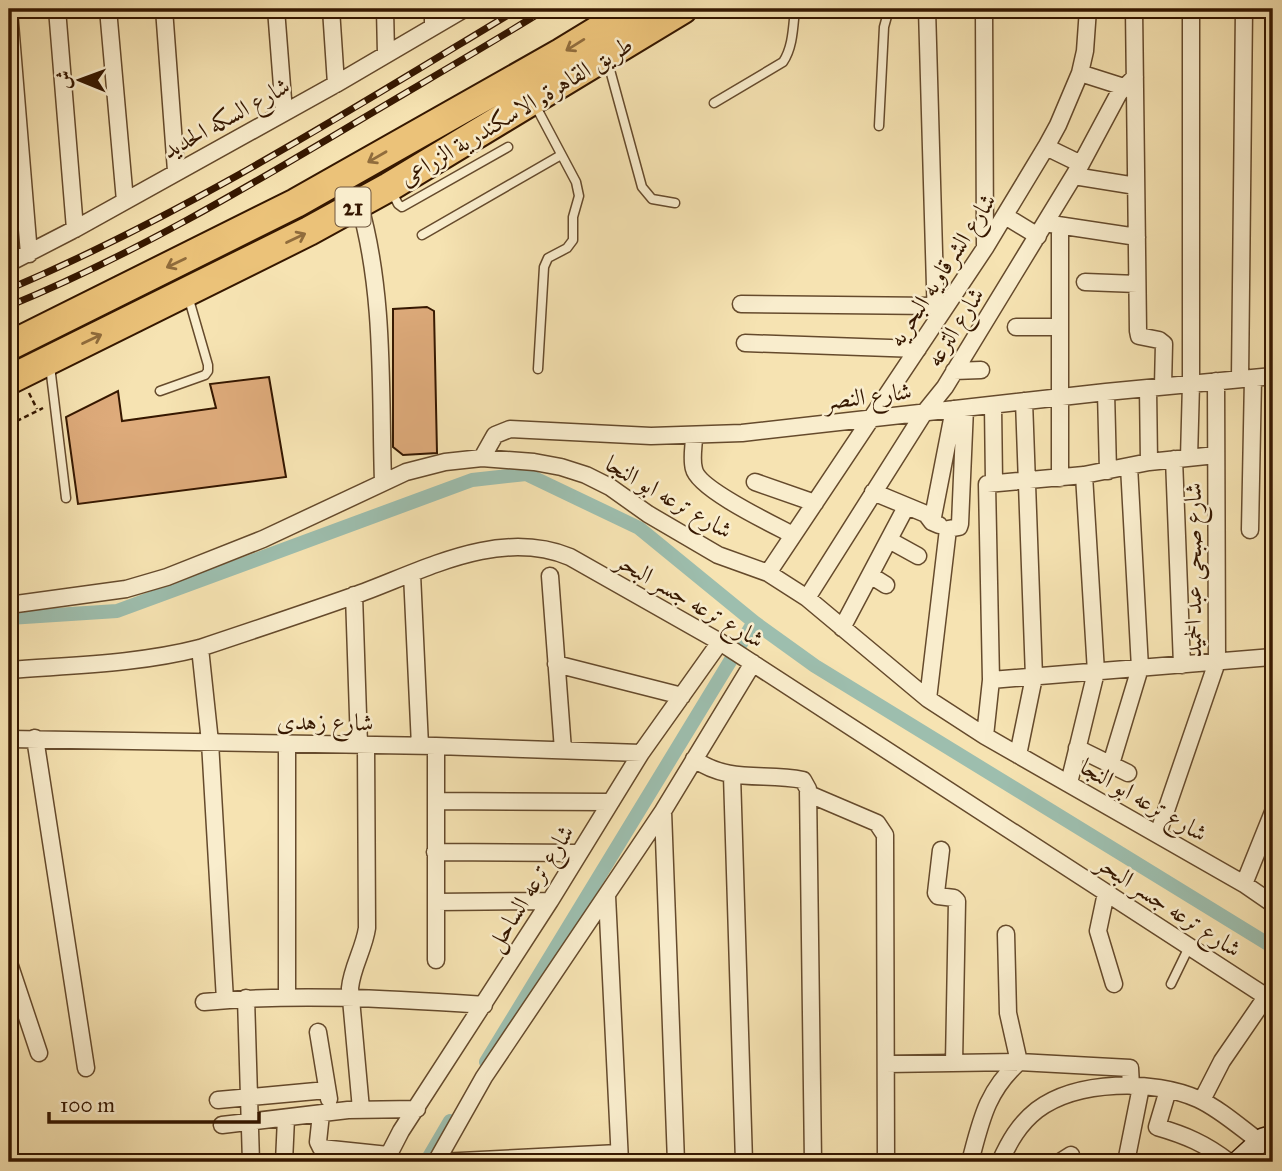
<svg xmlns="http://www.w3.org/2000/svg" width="1282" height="1171" viewBox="0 0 1282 1171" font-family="'IM FELL Great Primer',Amiri,serif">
	<rect width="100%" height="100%" fill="#f6e3b2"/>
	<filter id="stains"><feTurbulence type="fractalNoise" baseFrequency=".00286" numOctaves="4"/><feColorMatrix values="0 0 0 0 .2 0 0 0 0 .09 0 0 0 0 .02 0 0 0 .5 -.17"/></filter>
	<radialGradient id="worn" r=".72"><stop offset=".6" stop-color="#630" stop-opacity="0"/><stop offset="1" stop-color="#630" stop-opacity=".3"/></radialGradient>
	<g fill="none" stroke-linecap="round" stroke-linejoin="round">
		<path stroke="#9dbeae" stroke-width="14" d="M9 618 117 611 472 480 526 474 639 528 754 622 815 666 1273 947
			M486 1062 754 622
			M426 1162 450 1121"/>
	</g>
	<path fill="#deab7b" stroke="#351700" stroke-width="2" d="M427 307 434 311 437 453 403 455 393 447V309Z
		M269 377 286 477 78 504 66 417 118 391 122 421 216 408 210 384Z"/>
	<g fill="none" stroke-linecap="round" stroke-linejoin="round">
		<defs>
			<path id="lane" d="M607 59 642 187 652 199 675 203
				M534 103 576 182 579 196 573 217V240L567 248 548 258 544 267 538 369
				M714 103 783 62C793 47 793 27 795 9
				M879 126 884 27 889 9
				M392 192 398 204 402 207 508 147
				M422 235 561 155
				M50 366 66 498
				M160 391 205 375 208 371V365L188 296
				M1171 984 1189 947"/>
			<path id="street" d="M57 9 75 229
				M108 9 125 201
				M164 9 176 171
				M276 9 284 112
				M331 9 336 84
				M385 9 386 54
				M927 9 936 321
				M984 9 985 248
				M1134 9 1138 331 1139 336 1159 340 1164 344 1163 386
				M9 11 29 254
				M433 27V9
				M1080 73 1124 87
				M1046 147 1081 164
				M1074 176 1136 186
				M359 203C385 293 380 389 383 482
				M1005 216 1038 236
				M1051 224 1137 237
				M1060 226V478
				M9 263 75 229 336 84 464 9
				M1085 282 1137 284
				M741 304 935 306
				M1016 327H1059
				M745 343 918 349
				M954 371 981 370
				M1240 379 1244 9
				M1148 388 1149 462
				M1106 392 1108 471
				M993 405 994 482
				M694 436C694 446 691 459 694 469 698 489 774 525 793 535
				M482 458 495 435 510 429 651 436 742 433 1106 392 1273 376
				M1189 458 1191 384V9
				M1174 459 1182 665
				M755 482 815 503
				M873 492 926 514 932 522 939 525
				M932 522 954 409
				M948 529 959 527 960 524 965 408
				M1250 530 1253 378
				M889 540 918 556
				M768 573 985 248 1046 147 1058 125 1080 73 1085 51 1088 9
				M412 574 420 746
				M870 575 886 585
				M550 576 563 750
				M354 595 359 745
				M807 598 924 413 945 387 1081 164 1119 93 1135 77
				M9 605 126 589 167 577 263 539 406 472 445 462 482 458 534 462 561 467 586 475 610 487 648 514 718 555 768 573 807 598 928 699 985 736 1244 884 1273 904
				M842 628 906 507
				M200 648 210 742 225 1000
				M556 664 682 696
				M9 670C73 665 138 664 200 648 251 631 302 614 353 596 421 572 497 527 570 557L720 642 1273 1001
				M991 680 1273 657
				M928 699 948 529
				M985 736 991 680 987 484 1084 475 1149 462 1216 455
				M35 738 86 1068
				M9 739 436 746 641 753
				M1077 748 1128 773
				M1018 755 1034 677 1024 401
				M694 759C730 784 764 772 803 780L808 789 813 1162
				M1111 764 1140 668 1129 466
				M732 775 744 1162
				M1069 783 1096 672 1084 475
				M809 794 877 823 885 835 886 1162
				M436 801 611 802
				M663 811 676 1162
				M1158 834 1217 662 1216 381
				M941 850 936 893 938 896 954 898 957 901 954 1063
				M435 852 579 853
				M1244 884 1273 812
				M1106 893 1098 931 1114 984
				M607 896 620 1162
				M436 902 550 901
				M436 960V746
				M9 963 39 1053
				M287 996V744
				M246 998 251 1162
				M204 1002C298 993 390 999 484 1005
				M318 1032 329 1099
				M886 1064 1019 1062 1130 1068 1131 1086
				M1168 1090 1157 1127C1185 1135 1206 1144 1229 1162
				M218 1100 327 1090
				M1202 1100 1222 1061 1266 997
				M361 1109 350 988C352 967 364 949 367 928L366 745
				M321 1114 318 1142 321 1148 388 1155
				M222 1125 348 1110 417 1109
				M284 1162 286 1118
				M385 1162 401 1131 550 901 641 753 720 642
				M436 1162 484 1077 663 811 753 663
				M440 1162 619 1153
				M970 1162C981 1121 986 1092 1019 1062L1008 1013 1006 934
				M1000 1162C1009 1142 1019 1124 1037 1110 1077 1080 1154 1079 1198 1099 1220 1109 1241 1128 1260 1142
				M1060 1162 1071 1155
				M1129 1162 1127 1157 1141 1087"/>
			<path id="secondary" d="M1238 1162 1263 1139 1273 1136"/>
			<path id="highway" d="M9 346 296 203 561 53 633 9
				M9 380 309 231 389 187 683 9"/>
		</defs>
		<use href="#lane" stroke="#654a2c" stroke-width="11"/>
		<use href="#street" stroke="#654a2c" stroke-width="19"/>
		<use href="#secondary" stroke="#351700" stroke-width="24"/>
		<use href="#highway" stroke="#351700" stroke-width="32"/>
		<path stroke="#351700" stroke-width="2.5" stroke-dasharray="5 3.5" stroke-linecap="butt" d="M29 393 37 409
			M9 425 43 408"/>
		<use href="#lane" stroke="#f9edcd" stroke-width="8"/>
		<use href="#street" stroke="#f9edcd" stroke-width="16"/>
		<use href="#secondary" stroke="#f9edcd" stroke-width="21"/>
		<use href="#highway" stroke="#ebc279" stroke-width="28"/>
		<defs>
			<path id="rail" d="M9 289C188 213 352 109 518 9
				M9 306C131 256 246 188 360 120 422 83 485 47 546 9"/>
		</defs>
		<use href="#rail" stroke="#351700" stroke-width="7"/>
		<use href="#rail" stroke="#f9edcd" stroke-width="4.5" stroke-dasharray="13" stroke-linecap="butt"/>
	</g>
	<defs><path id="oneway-shaft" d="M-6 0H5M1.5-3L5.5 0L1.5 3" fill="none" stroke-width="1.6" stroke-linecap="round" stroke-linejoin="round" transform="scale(1.75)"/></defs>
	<g stroke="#906c3c">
		<use href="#oneway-shaft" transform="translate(575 45) rotate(148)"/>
		<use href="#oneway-shaft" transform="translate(377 157) rotate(150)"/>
		<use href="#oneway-shaft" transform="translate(296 238) rotate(-26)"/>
		<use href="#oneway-shaft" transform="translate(176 263) rotate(154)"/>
		<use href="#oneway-shaft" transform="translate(92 339) rotate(-26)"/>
	</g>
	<g text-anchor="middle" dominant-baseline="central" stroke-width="5" stroke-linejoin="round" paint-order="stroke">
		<rect fill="#f9edcd" stroke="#70573e" stroke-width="2" x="335.5" y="187.5" width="35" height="39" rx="5"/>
		<g font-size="23" font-weight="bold" fill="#351700">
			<text x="353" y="207">21</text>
		</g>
		<g font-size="24" fill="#351700" stroke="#f9edcd">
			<text transform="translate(516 111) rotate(-31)">طريق القاهرة, الاسكندرية الزراعى</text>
			<text transform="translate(226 118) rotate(-29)">شارع السكه الحديد</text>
			<text transform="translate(942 270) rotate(-57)">شارع الشرقاويه البحريه</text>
			<text transform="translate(955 327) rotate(-58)">شارع الترعه</text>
			<text transform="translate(868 396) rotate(-7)">شارع النصر</text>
			<text transform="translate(669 497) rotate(30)">شارع ترعه ابو النجا</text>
			<text transform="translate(1193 570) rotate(-90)">شارع صبحى عبد الحميد</text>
			<text transform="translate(690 600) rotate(30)">شارع ترعه جسر البحر</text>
			<text transform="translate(325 722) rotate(1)">شارع زهدى</text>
			<text transform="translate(1144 800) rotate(30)">شارع ترعه ابو النجا</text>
			<text transform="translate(530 888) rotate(-58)">شارع ترعه الساحل</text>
			<text transform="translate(1169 906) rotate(33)">شارع ترعه جسر البحر</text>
		</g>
	</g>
	<rect width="1282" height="1171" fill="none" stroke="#f6e3b2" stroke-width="35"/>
	<rect x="10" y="10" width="1261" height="1150" fill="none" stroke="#351700" stroke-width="3.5"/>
	<rect x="18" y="18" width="1247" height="1136" fill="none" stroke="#351700" stroke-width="2"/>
	<g transform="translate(80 80) rotate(271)" stroke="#f9edcd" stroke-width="5" paint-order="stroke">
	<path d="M0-5L12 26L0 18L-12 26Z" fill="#351700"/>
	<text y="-10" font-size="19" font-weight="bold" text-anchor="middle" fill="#351700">ش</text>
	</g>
	<path d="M49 1112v10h210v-10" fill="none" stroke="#351700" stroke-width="3.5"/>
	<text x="60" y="1112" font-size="21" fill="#351700" stroke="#f9edcd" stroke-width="5" paint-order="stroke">100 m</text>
	<rect width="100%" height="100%" filter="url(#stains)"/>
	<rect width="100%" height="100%" fill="url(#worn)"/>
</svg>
